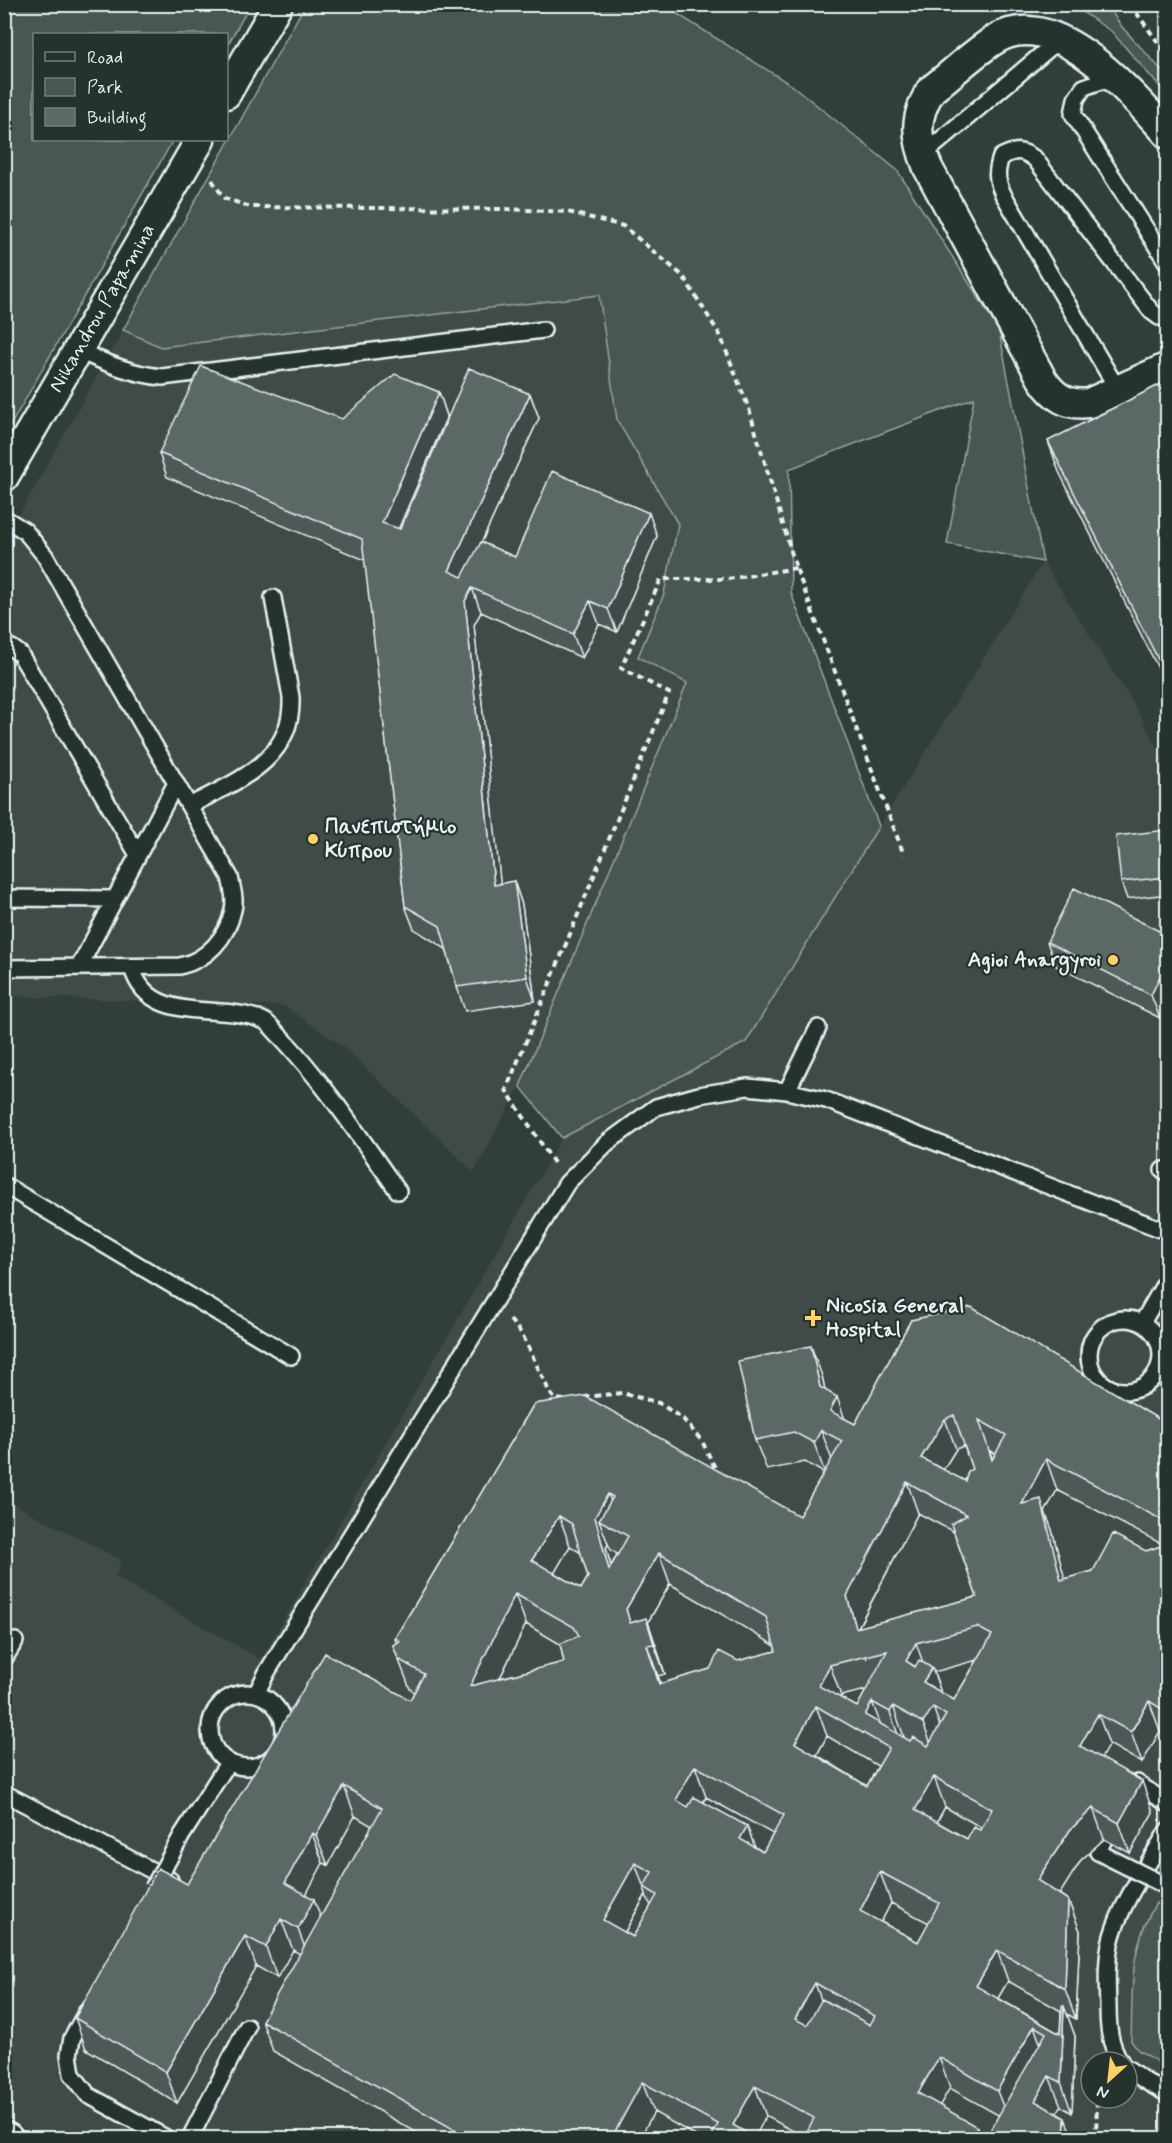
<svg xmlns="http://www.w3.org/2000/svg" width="1172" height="2143" viewBox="0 0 1172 2143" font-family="Mynerve,sans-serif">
	<rect width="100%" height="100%" fill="#323e39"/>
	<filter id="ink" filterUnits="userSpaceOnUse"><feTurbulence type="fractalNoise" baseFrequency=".0167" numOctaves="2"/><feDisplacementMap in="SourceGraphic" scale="12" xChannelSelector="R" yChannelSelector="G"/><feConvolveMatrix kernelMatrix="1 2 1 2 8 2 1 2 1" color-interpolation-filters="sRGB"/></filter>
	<g filter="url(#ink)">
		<path fill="#3f4b46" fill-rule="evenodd" d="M599 295 617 420 678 524 664 594 638 657 687 682 520 1086 474 1172 343 1046 284 1006 5 996V540L123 330 161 347Z
			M1043 562 1135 706 1167 766V2138H40L5 2116 4 1499 121 1560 115 1577 261 1659 562 1138 746 1042ZM1091 2062H1127V2098H1091Z"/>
		<path fill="#495651" stroke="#98a4a4" stroke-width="1.5" d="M5 4 250 5 227 46 226 34H34V140H173L5 435Z
			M305 5H663L793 86 897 170 999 330 1043 562 947 544 974 398 789 469 791 593 879 826 746 1042 562 1138 520 1086 687 683 638 657 664 594 678 524 617 420 599 295 161 347 123 330Z
			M1072 5H1107L1122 27 1167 76V95L1112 32Z
			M1156 1903 1167 1908V2067L1138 2050 1131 2041C1133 1989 1128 1949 1156 1903Z"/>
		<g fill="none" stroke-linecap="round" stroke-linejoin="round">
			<defs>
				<path id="service" d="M1113 77 1084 87 1076 99 1073 114 1168 264
					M923 155 1060 39
					M77 350C106 363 131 374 162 377L543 330
					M1118 390 1003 194C996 179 996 172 1001 157 1015 150 1022 149 1035 159L1151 311 1159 317 1168 315
					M4 518 25 531 45 556 230 877C232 888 236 899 233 910 227 938 207 960 180 966L4 968
					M4 648H12L20 654 138 855
					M189 806C236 781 294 761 291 697L273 598
					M4 898 115 899
					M79 967 176 783
					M132 967C147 1026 220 1002 262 1020 269 1022 276 1033 282 1038 326 1085 361 1139 398 1191
					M787 1091 818 1028
					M1163 1170 1168 1173
					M4 1185 291 1356
					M1089 1355a36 36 0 1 1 72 0a36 36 0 1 1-72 0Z
					M1142 1323 1168 1278
					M4 1659 15 1641
					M210 1730a37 37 0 1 1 74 0a37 37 0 1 1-74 0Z
					M256 1694 267 1672 567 1183 607 1143 656 1107 699 1095 747 1087 787 1091 826 1100 1168 1232
					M4 1793 170 1880
					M1132 1793 1137 1783 1168 1804
					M182 1835 228 1763
					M87 2011 72 2038 69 2055 72 2074 88 2095 166 2138
					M1121 2062C1109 2044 1108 2026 1108 2005 1107 1983 1106 1957 1112 1936 1122 1902 1150 1862 1168 1830
					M1127 2068 1145 2081 1168 2094
					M190 2138 247 2027"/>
				<path id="minor" d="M226 94 278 4
					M1168 134C1133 96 1056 3 996 39 973 53 952 74 931 90 913 119 916 138 928 168L1042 379C1054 397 1067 406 1089 403L1168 367
					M4 477 200 140
					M4 2136 8 2138"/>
			</defs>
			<use href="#service" stroke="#e8f1f8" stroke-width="20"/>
			<use href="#minor" stroke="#e8f1f8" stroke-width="33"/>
			<path stroke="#e8f1f8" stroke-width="4" stroke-dasharray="6 4.5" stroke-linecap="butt" d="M1130 4 1168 56
				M212 180 224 198 250 207 505 209 568 212 623 226 683 276 720 335 749 409 796 568 904 855
				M554 1163 506 1090 669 693 621 668 661 579H728L796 568
				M510 1320 522 1334 550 1393 555 1399 564 1400
				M584 1397 622 1393 659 1403 683 1419 702 1441 717 1472
				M1096 2138 1097 2098"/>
			<use href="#service" stroke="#26332d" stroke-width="15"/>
			<use href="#minor" stroke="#26332d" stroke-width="28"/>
			<defs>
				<path id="service-bridge" d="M1104 1839 1098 1852 1168 1887
					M153 1888 182 1835"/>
			</defs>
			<use href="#service-bridge" stroke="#e8f1f8" stroke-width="20" stroke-linecap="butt"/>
			<use href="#service-bridge" stroke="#26332d" stroke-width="15"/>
		</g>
		<path fill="#4f5957" stroke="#e8f1f8" stroke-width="1.5" fill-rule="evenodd" d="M1167 381V686L1059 472 1048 441Z
			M439 392 447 416 398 529H400L530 394 539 418 481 543 515 557 657 536 617 632 599 624 582 658 481 612 474 625 500 884 514 881 522 905 535 1001 465 1011 457 987 446 949 414 929 405 906 365 560 167 477 159 453 342 419Z
			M1167 830V894L1127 899 1121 882Z
			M1167 935 1160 1018 1056 966 1047 942Z
			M911 1320 1167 1424V1736L1160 1731 1142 1763 1109 1744 1101 1758 1153 1812 1130 1853 1104 1839 1081 1860 1059 1894 1068 1900 1080 1931 1076 2019 1067 2014 1075 2036 1072 2113 1061 2106 998 2115 950 2088 804 2137 766 2116 754 2137 757 2139H701L654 2112 639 2139H428L273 2051 262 2021 300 1954 293 1950 277 1978 256 1966 177 2103 86 2049 75 2018 187 1884 410 1700 414 1692 410 1689 393 1645 396 1643 395 1638 534 1404 799 1516 824 1473 805 1462 767 1470 755 1440 822 1376 825 1390 845 1419 855 1424ZM964 1446 972 1469 965 1481 943 1470 956 1449ZM990 1451 995 1454 992 1459ZM1057 1490 1164 1545 1146 1551 1093 1571 1064 1579 1052 1530 1045 1512ZM918 1513 954 1532 977 1597 858 1628ZM608 1544 611 1550 617 1554 611 1566 606 1548ZM570 1546 581 1553 588 1577 581 1589 554 1573ZM670 1584 774 1645 776 1651 738 1661 661 1684 658 1676 665 1674 657 1649 648 1622ZM526 1624 560 1644 564 1662 500 1678ZM977 1660 954 1700 941 1693 934 1672ZM866 1690 857 1707 840 1698 841 1696ZM827 1736 878 1766 867 1786 817 1755ZM706 1797 773 1834 763 1852 755 1847 704 1802ZM945 1807 982 1828 980 1830 967 1839 937 1822ZM355 1816 372 1826 321 1917 306 1894 323 1863 328 1865ZM646 1895 651 1906 633 1937 625 1932ZM891 1903 929 1923 918 1942 881 1922ZM1008 1981 1061 2011 1060 2034 998 1998Z"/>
		<path fill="#404947" stroke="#e8f1f8" stroke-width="1.5" d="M439 392 447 416 391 546 382 523Z
			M530 394 539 418 457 595 449 571Z
			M649 513 657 536 617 632 608 609Z
			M472 588 481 612 474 625 503 909 494 885 465 601Z
			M590 601 599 624 582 658 573 634Z
			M514 881 522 905 535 1001 527 977Z
			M1167 962V1003L1160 1018 1151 995Z
			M811 1346 822 1376 831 1418 820 1387Z
			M837 1397 848 1428 830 1411Z
			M945 1419 956 1449 932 1488 921 1458Z
			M821 1430 832 1460 825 1473 814 1443Z
			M1046 1459 1057 1490 1045 1512 1052 1530 1073 1610 1061 1580 1022 1504Z
			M907 1482 918 1513 858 1627 867 1659 856 1628 847 1596Z
			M608 1494 620 1524 599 1520 608 1544 606 1548 620 1600 609 1570 595 1517Z
			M1167 1515V1530L1164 1521Z
			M559 1516 570 1546 544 1591 532 1560Z
			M659 1553 670 1584 648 1622 657 1649 665 1674 654 1644 630 1623 626 1609Z
			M515 1594 526 1624 481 1717 470 1686Z
			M1167 1598V1624L1161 1608Z
			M916 1643 927 1674 906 1661Z
			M647 1645 658 1676 670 1715 659 1684Z
			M830 1665 841 1696 831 1714 819 1686Z
			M932 1668 943 1698 933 1707 944 1738 935 1754 923 1723V1682Z
			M1149 1701 1160 1731 1142 1763 1131 1732Z
			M872 1702 884 1733 865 1715Z
			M816 1706 827 1736 807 1773 795 1743Z
			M893 1706 904 1737 901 1743 890 1712Z
			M1098 1714 1109 1744 1091 1776 1080 1746Z
			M695 1766 706 1797 687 1831 676 1800Z
			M934 1777 945 1807 926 1841 915 1810Z
			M1142 1781 1153 1812 1130 1853 1119 1823Z
			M344 1786 355 1816 328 1865 316 1835Z
			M1093 1808 1104 1839 1081 1860 1049 1911 1037 1880 1070 1830Z
			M747 1826 758 1856 740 1839Z
			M312 1833 323 1863 296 1913 285 1883Z
			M635 1863 646 1894 614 1951 603 1920Z
			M880 1872 891 1903 871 1941 860 1911Z
			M314 1899 325 1930 309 1959 298 1929Z
			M1068 1900 1080 1931 1076 2019 1065 1989Z
			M281 1919 293 1950 277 1978 266 1947Z
			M245 1936 256 1966 177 2103 166 2072Z
			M997 1950 1008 1981 987 2017 976 1986Z
			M815 1983 826 2014 807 2049 795 2019Z
			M1064 2006 1075 2036 1072 2113 1061 2082Z
			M1034 2026 1045 2057 1009 2121 997 2091Z
			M939 2057 950 2088 929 2124 918 2093Z
			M1049 2076 1061 2106 1046 2132 1035 2101Z
			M642 2082 654 2112 639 2139H611Z
			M755 2086 766 2116 754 2139 733 2125Z
			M1065 2118 1073 2139H1064Z
			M977 2127 981 2139H970Z"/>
		<path fill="#5c6865" stroke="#e8f1f8" stroke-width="1.5" fill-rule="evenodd" d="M201 366 342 419 395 374 439 392 382 523 400 529 469 368 530 394 449 571 462 577 481 542 515 557 552 471 649 513 608 609 590 601 573 634 472 588 465 601 494 885 514 881 527 977 457 987 440 926 405 906 362 539 159 453Z
			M1167 381V654L1158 659 1048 441Z
			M1167 830V877L1121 882 1116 836Z
			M1074 888 1167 935V962L1151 995 1047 942Z
			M971 1307 1167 1424V1515L1164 1521 1046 1459 1022 1504 1041 1499 1061 1580 1093 1571 1113 1534 1146 1551 1167 1544V1598L1161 1608 1167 1611V1712L1149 1701 1131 1732 1098 1714 1080 1746 1142 1781 1119 1823 1093 1808 1070 1830 1037 1880 1068 1900 1065 1989 997 1950 976 1986 1060 2034 1062 2006H1064L1061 2082 1049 2076 1035 2101 1065 2118 1064 2139H985L1046 2033 1034 2026 997 2091 939 2057 918 2093 977 2127 970 2139H803L814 2118 755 2086 733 2125 757 2139H710L718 2124 642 2082 611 2139H471L262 2021 382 1808 344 1786 316 1835 312 1833 285 1883 314 1899 298 1929 281 1919 266 1947 245 1936 166 2072 75 2018 158 1868 187 1884 325 1653 410 1700 424 1674 398 1659 393 1645 400 1641 395 1638 534 1404 585 1396 799 1516 842 1441 821 1430 814 1443 794 1432 755 1440 738 1361 811 1346 820 1387 837 1397 830 1411 855 1424 911 1320ZM954 1415 972 1469 968 1471 965 1481 921 1458 945 1419ZM979 1420 1006 1435 992 1460ZM907 1482 967 1515 951 1524 977 1597 856 1628 847 1596ZM608 1494 613 1497 599 1520 628 1536 609 1570 595 1517ZM559 1516 572 1524 588 1577 581 1589 532 1560ZM659 1553 766 1617 776 1651 738 1661 719 1651 710 1669 659 1684 647 1645 654 1644 646 1618 630 1623 626 1609ZM515 1594 574 1627 579 1636 560 1644 564 1662 470 1686ZM977 1627 992 1635 954 1700 923 1682 932 1668 919 1660 915 1667 906 1661 916 1643ZM887 1651 857 1707 819 1686 830 1665ZM872 1702 890 1712 893 1706 923 1723 933 1707 946 1715 928 1746 913 1737 910 1741 865 1715ZM816 1706 889 1748 867 1786 795 1743ZM695 1766 784 1815 763 1852 740 1839 747 1826 694 1797 688 1807 676 1800ZM934 1777 992 1809 980 1830 973 1827 967 1839 915 1810ZM635 1863 652 1872 644 1887 657 1895 633 1937 603 1920ZM880 1872 939 1903 918 1942 860 1911ZM815 1983 875 2016 870 2025 822 1999 807 2025 795 2019Z"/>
	</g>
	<g fill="#ffd166" stroke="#26332d" stroke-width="2">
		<circle cx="313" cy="839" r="6"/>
		<circle cx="1113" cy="960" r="6"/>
		<path d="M810 1309h6v6h6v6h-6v6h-6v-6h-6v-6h6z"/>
	</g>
	<g text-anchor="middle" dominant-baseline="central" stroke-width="4.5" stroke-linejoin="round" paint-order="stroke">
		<g font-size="21" fill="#e8f1f8" stroke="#26332d">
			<text transform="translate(102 308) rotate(-60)">Nikandrou Papamina</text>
		</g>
		<g font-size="21" font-weight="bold" fill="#e8f1f8" stroke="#26332d" text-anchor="start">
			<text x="325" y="827">Πανεπιστήμιο<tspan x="325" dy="24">Κύπρου</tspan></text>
			<text x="1101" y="960" text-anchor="end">Agioi Anargyroi</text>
			<text x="826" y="1306">Nicosia General<tspan x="826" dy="24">Hospital</tspan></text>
		</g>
	</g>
	<rect width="1172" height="2143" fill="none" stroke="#26332d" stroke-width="24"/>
	<rect x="12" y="12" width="1148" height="2119" fill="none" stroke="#e8f1f8" stroke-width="2" filter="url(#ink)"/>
	<rect x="33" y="33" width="195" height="108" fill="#26332d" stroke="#747f7e" stroke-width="1.5"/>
	<rect x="45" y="52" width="30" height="9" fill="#26332d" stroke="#747f7e" stroke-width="1.5"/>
	<text x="87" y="63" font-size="18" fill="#e8f1f8">Road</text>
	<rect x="45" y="78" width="30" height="18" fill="#495651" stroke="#747f7e" stroke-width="1.5"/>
	<text x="87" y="93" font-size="18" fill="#e8f1f8">Park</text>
	<rect x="45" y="108" width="30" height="18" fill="#5c6865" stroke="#747f7e" stroke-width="1.5"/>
	<text x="87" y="123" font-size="18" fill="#e8f1f8">Building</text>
	<g transform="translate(1109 2080) rotate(207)"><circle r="28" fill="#26332d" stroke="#747f7e" stroke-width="1.5"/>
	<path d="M0-4.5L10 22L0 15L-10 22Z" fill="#ffd166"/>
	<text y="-9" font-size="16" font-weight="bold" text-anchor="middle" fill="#e8f1f8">N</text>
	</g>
</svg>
